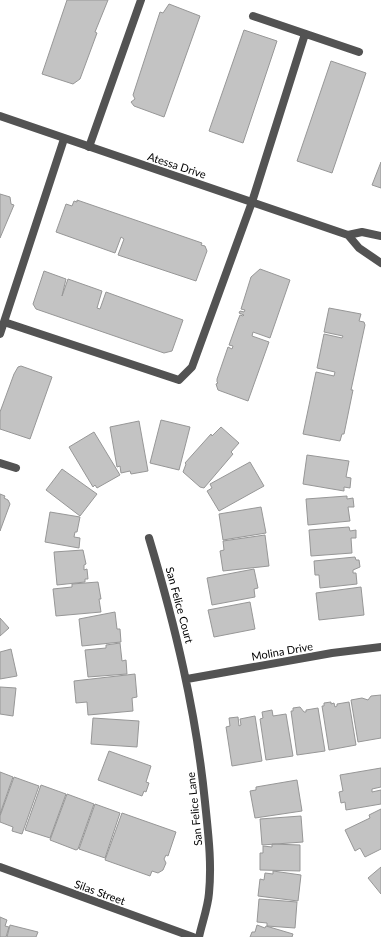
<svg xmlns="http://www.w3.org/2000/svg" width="381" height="937" viewBox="0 0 381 937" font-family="Lato,sans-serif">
	<rect width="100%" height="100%" fill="#fff"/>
	<path fill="#c3c3c3" stroke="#979797" d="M67 0H108L95 32 97 33 80 79 73 84 42 74Z
		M169 4 200 16 164 117 134 106 131 102 135 99 133 95 160 12 163 13Z
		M244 30 277 41 243 143 209 131Z
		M331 61 366 73 332 173 297 161Z
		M381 162V188L372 185Z
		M0 194 10 197 11 204 14 205 0 238Z
		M77 200 202 243 201 245 205 246 207 251 196 281 118 255 124 239 121 237 115 253 56 232 66 204 72 206 74 201 77 202Z
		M260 269 290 280 270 338 253 332 252 336 269 342 248 401 218 390 216 384 218 383 217 382V379L228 347 232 349 233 346 229 345 238 320 240 315 243 316 244 315 239 313 240 311 244 312 245 310 241 309 251 277Z
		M44 271 66 279 62 296 68 279 102 291 97 308 100 309 106 292 183 320 172 351 164 353 36 309 33 304Z
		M329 308 361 314 359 321 364 322 365 325 351 390H353L344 434H342L340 441 303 434 316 372 334 376 335 372 317 368 324 334 342 338 343 336 324 332Z
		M21 366 52 377 30 439 0 429V412L14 374 18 367Z
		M161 420 190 427 179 470 150 463Z
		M139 421 148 471 131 474 130 471 121 473 120 466 117 467 110 427Z
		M221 427 239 443 231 452 233 454 204 488 200 487 183 472 186 464 185 463 211 434 212 436Z
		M94 432 120 475 97 488 95 485 93 487 69 447Z
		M307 455 349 461 346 477 351 478 350 488 344 487V491L303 484Z
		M250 462 264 486 219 511 207 491 212 488 210 484Z
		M62 469 97 494 80 516 46 490Z
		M0 494 5 496 4 498 8 500 10 504 0 531Z
		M347 496V499L353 498 354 507H348L350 521 308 525 306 499Z
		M261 507 266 533 223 540 219 514Z
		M50 512 80 517 77 532H75L74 537 80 538 79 548 45 542Z
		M349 527 350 531 356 530V538H351L352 553 311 556 309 530Z
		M265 535 269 566 223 571 220 551 224 550 223 541Z
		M83 550 86 564 84 565V570L87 569 88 579H85V582L57 585 54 552Z
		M355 557 356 560H359L360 567 353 570V573H356L357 584 320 588 319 575H315L314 561Z
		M254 569 258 588 254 589 255 597 212 605 207 578Z
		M98 582 101 599H99L101 612 56 616 53 589 72 587V584Z
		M361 587 364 615 319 620 316 593Z
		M250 602 255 629 214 637 208 610Z
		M115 612 117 629H120L121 642 82 646 79 619Z
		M0 618 9 628 0 636Z
		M120 643 122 661 126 660 127 674 88 677 85 650 106 648V645Z
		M11 649 17 676 0 679V652Z
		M135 674 137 697 132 698 133 711 88 715 87 702 76 703 74 681Z
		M0 687 16 688 13 716 0 714Z
		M381 695V738L358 742 351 700 362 698 368 700 371 696Z
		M331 702V704L334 703 335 707 337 706V704L349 702 356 745 329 750 322 706H324V703Z
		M300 707 304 712H306V710L318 708 325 751 297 755 291 711H293V708Z
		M272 710 273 716 286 714 293 756 266 760 260 719 263 718 262 712Z
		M255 716 262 761 232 766 226 727 230 726 229 718 238 717 239 726 241 725 240 719Z
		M93 718 139 721 137 747 91 744Z
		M109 751 151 766 146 782 149 783 146 792 144 791 142 796 98 780Z
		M381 768V787L372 789V792L381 790V804L346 810 345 802 341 803 339 792 343 791 340 775Z
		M0 772 13 777 0 814Z
		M14 777 39 786 22 834 12 831 13 827 0 822V816Z
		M297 780 302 811 255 818 250 791 256 790V787Z
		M41 785 66 794 50 838 25 830Z
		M67 794 94 804 78 849 76 850 50 840Z
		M95 804 120 813 105 858 79 849Z
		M381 809V849L365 857 360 848 355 851 345 830 370 818 369 815Z
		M122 813 176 832 168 856 166 855 164 859 166 863 163 870 158 873 152 871 150 876 105 860Z
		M301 816 303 842 262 845 260 819Z
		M272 844 300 845V871L260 870V853H263V846L272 847Z
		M381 867V894L368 878Z
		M273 871 301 875 298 901 258 896 260 879 264 880 265 873 273 874Z
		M259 899 297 902 295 928 267 926V923L257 922Z
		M0 917 7 920 5 926 9 927 6 937H0Z
		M10 925 38 932 36 937H7Z
		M257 925 265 928 266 926 293 934 292 937H250L252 932H255Z"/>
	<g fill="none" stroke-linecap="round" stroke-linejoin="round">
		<path stroke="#535353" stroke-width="8" d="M253 16 359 52
			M89 147 141 0
			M4 322 179 380 192 367 252 202 305 34
			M0 334 64 139
			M0 463 16 468"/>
		<path stroke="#535353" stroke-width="8" d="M0 116 348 235 359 248 381 263
			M348 235 362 232 381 236
			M149 538C175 625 196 711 205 802 208 832 212 862 209 893 208 907 202 923 199 937
			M187 679 332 653 381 647
			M0 867 193 937"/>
	</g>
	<g text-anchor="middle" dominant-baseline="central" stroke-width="3.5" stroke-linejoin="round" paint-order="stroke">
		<g font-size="11" fill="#000" stroke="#fff">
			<text transform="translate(177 165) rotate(18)">Atessa Drive</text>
			<text transform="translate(180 605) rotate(75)">San Felice Court</text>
			<text transform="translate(282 651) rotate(-10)">Molina Drive</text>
			<text transform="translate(194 809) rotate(-96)">San Felice Lane</text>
			<text transform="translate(100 892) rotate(20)">Silas Street</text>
		</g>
	</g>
</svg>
